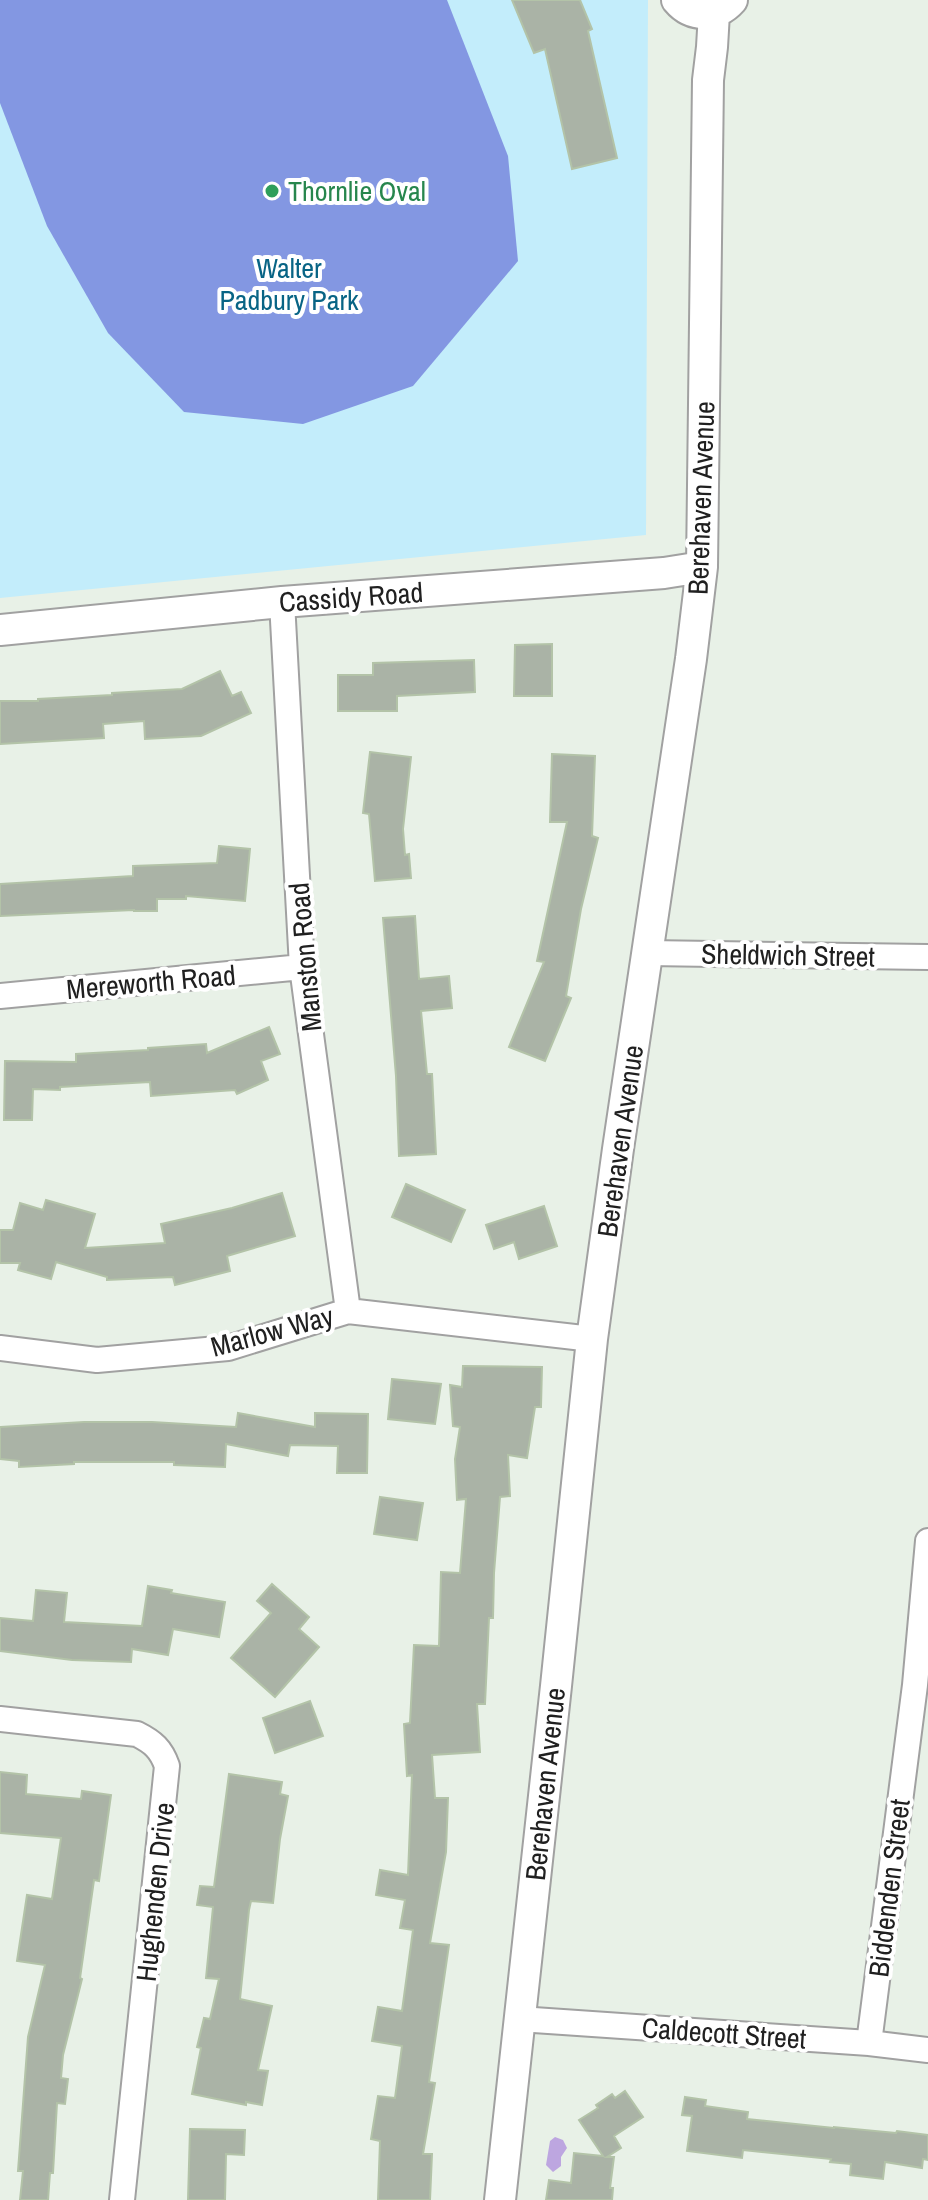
<svg xmlns="http://www.w3.org/2000/svg" width="928" height="2200" viewBox="0 0 928 2200" font-family="'Archivo Narrow',sans-serif">
	<rect width="100%" height="100%" fill="#e8f1e7"/>
	<path fill="#c3edfb" d="M0 0H648L646 535 0 598Z"/>
	<path fill="#8397e2" d="M0 0H447L508 156 518 261 413 386 303 424 184 412 108 333 47 226 0 103Z"/>
	<path fill="#bda6e0" d="M555 2137 563 2140 567 2148 561 2157V2166L553 2172 546 2165 550 2141Z"/>
	<path fill="#aab3a6" stroke="#b3c3a8" stroke-width="2" d="M512 0H580L592 29 588 31 617 158 572 169 545 49 534 53Z
		M552 644V696H514L515 645Z
		M474 660 475 692 397 696V711H338V675H373V663Z
		M220 671 232 696 241 692 251 713 201 736 145 739 144 721 103 724 104 738 0 744V701H38V699L112 695V693L182 689Z
		M370 752 411 757 403 829 405 855 409 854 411 878 375 881 369 814 363 813Z
		M552 754 595 756 592 836 598 838 581 909 566 996 571 998 545 1061 509 1047 544 962 537 961 567 822H550Z
		M219 846 250 849 245 901 186 896V899H157V911H134V910L0 916V884L133 876V866L217 863Z
		M415 916 419 979 449 976 452 1008 421 1011 427 1074H432L436 1154 399 1156 396 1076 383 918Z
		M269 1027 280 1054 261 1061 268 1080 237 1094 235 1090 151 1096 150 1082 60 1087V1090L33 1089 32 1120H4L5 1061 76 1062V1054L148 1050V1048L206 1044 207 1053Z
		M406 1184 465 1210 451 1242 392 1217Z
		M282 1193 295 1236 227 1256 230 1271 175 1285 173 1277 107 1280V1277L56 1262 51 1279 18 1270 20 1263H0V1230H13L20 1203 43 1210 46 1200 95 1214 85 1248 165 1243 161 1224 232 1208Z
		M544 1206 557 1246 519 1259 514 1242 494 1249 486 1225Z
		M463 1366 542 1367 541 1407H535L527 1458 508 1455 510 1496 500 1497 494 1573 493 1618H489L485 1704H477L480 1752 432 1755 435 1798H448L446 1852 430 1943 449 1945 429 2082 435 2083 423 2154H432L430 2200H378L380 2141 371 2139 378 2096 395 2098 402 2046 372 2041 378 2007 402 2011 413 1930 400 1928 405 1900 376 1895 380 1870 408 1875 412 1775 407 1776 404 1724 410 1723 414 1645 439 1646 441 1572 460 1573 466 1499 457 1500 455 1459 460 1427 453 1426 450 1385 462 1387Z
		M392 1379 441 1384 435 1424 388 1419Z
		M238 1413 315 1427V1413L368 1414 367 1473H337L338 1446 290 1445 288 1456 226 1444 225 1467 174 1465V1462H74V1464L19 1467V1461L0 1459V1427L84 1422H152L236 1427Z
		M380 1497 423 1503 417 1540 374 1534Z
		M272 1584 309 1617 299 1629 319 1647 275 1697 231 1658 271 1613 257 1601Z
		M148 1586 172 1590 171 1593 225 1602 219 1637 173 1629 168 1655 132 1649 131 1662 72 1660 0 1651V1618L33 1621 36 1590 67 1593 64 1622 142 1626Z
		M310 1701 323 1736 275 1753 263 1718Z
		M0 1772 27 1775 26 1794 81 1799 82 1791 111 1795 99 1881 94 1880 80 1978 82 1979 63 2055 61 2078 68 2079 65 2104 57 2103 53 2173H50L48 2200H20L23 2171H18L28 2037 45 1965 17 1961 27 1895 52 1899 61 1838 0 1833Z
		M229 1774 282 1782 280 1794 288 1796 280 1839 273 1903 251 1901 249 1910 240 1999 272 2006 258 2070 268 2071 262 2105 246 2102V2105L192 2094 201 2048 197 2047 204 2018 210 2019 219 1979 206 1978 213 1907 197 1905 200 1886 214 1887Z
		M625 2091 643 2117 614 2136 621 2148 607 2157H614L610 2188H613L612 2200H546L549 2180 571 2183 574 2153 603 2156 579 2120 598 2108 596 2105 612 2094 615 2098Z
		M685 2097 706 2100 705 2106 748 2112 747 2119 834 2128V2127L896 2133 897 2131 928 2135V2160L923 2159 922 2168 885 2162 883 2179 850 2175 851 2164 830 2162 831 2159 743 2150 742 2158 687 2151 692 2116 682 2115Z
		M190 2129 245 2130 244 2155 226 2154 225 2200H188Z"/>
	<g fill="none" stroke-linecap="round" stroke-linejoin="round">
		<defs>
			<path id="minor" d="M282 602 302 967 348 1311
				M648 953 928 957
				M0 996 302 967
				M0 1348 97 1360 228 1348 348 1311 592 1339
				M0 1719 137 1734C153 1742 161 1749 167 1766L122 2200
				M519 2019 869 2043 928 2050
				M869 2043 915 1685 928 1541"/>
			<path id="tertiary" d="M677 0C692 18 717 17 732 0
				M0 630 282 602 664 573 702 567
				M500 2200 556 1686 592 1339 618 1149 691 659 702 567 708 80 712 47 714 13"/>
		</defs>
		<use href="#minor" stroke="#a1a1a1" stroke-width="28"/>
		<use href="#tertiary" stroke="#a1a1a1" stroke-width="34"/>
		<use href="#minor" stroke="#fff" stroke-width="24"/>
		<use href="#tertiary" stroke="#fff" stroke-width="30"/>
	</g>
	<circle fill="#2e9e5b" stroke="#fff" stroke-width="3" cx="272" cy="191" r="8"/>
	<g text-anchor="middle" dominant-baseline="central" stroke-width="8" stroke-linejoin="round" paint-order="stroke">
		<g font-size="28" fill="#27864d" stroke="#fff" text-anchor="start">
			<text x="288" y="191">Thornlie Oval</text>
		</g>
		<g font-size="28" fill="#086485" stroke="#fff">
			<text x="289" y="268">Walter<tspan x="289" dy="32">Padbury Park</tspan></text>
		</g>
		<g font-size="28" fill="#202020" stroke="#fff">
			<text transform="translate(701 498) rotate(-88)">Berehaven Avenue</text>
			<text transform="translate(351 597) rotate(-4)">Cassidy Road</text>
			<text transform="translate(788 955) rotate(1)">Sheldwich Street</text>
			<text transform="translate(305 957) rotate(-95)">Manston Road</text>
			<text transform="translate(151 982) rotate(-5)">Mereworth Road</text>
			<text transform="translate(620 1141) rotate(-82)">Berehaven Avenue</text>
			<text transform="translate(272 1331) rotate(-15)">Marlow Way</text>
			<text transform="translate(545 1784) rotate(-84)">Berehaven Avenue</text>
			<text transform="translate(889 1888) rotate(-83)">Biddenden Street</text>
			<text transform="translate(155 1892) rotate(-84)">Hughenden Drive</text>
			<text transform="translate(724 2033) rotate(4)">Caldecott Street</text>
		</g>
	</g>
</svg>
